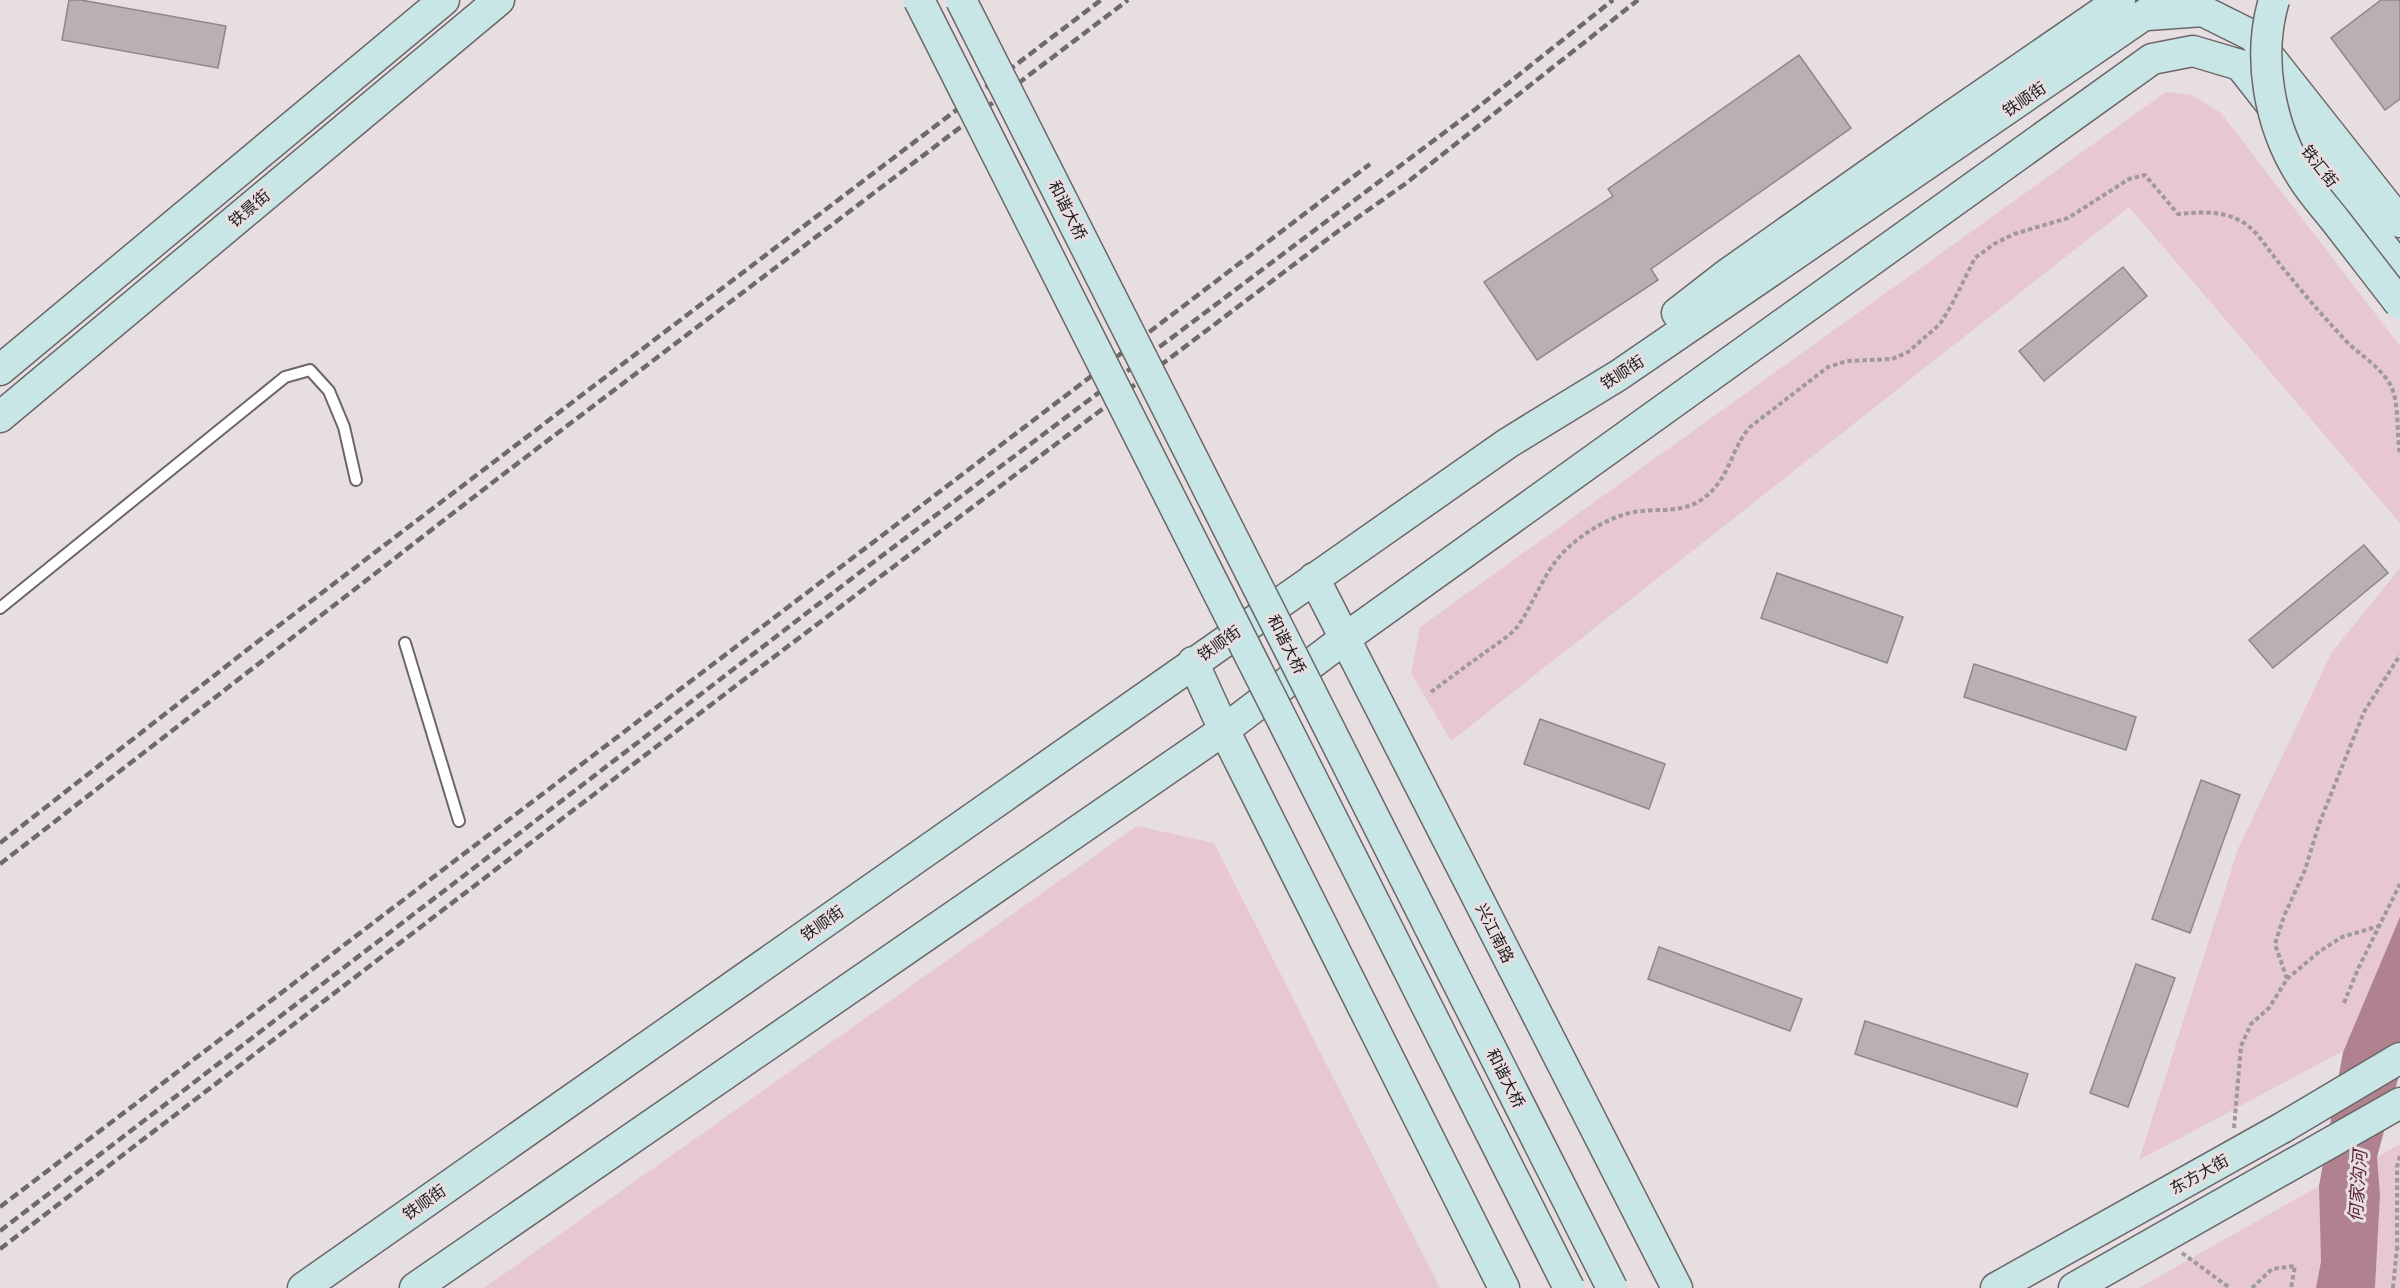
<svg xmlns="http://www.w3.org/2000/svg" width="2400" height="1288" viewBox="0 0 2400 1288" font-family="'Noto Serif','Noto Sans SC',serif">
	<rect width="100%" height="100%" fill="#e6dee0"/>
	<path fill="#e7c7d0" d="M2166 92 2192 95 2221 113 2400 346V523L2129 207 1451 741 1411 673 1420 627Z
		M2400 568V917L2343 1051 2139 1160 2238 849 2332 652Z
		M1137 826 1214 843 1440 1288H484Z
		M2400 1144V1288H2375L2380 1195 2377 1157Z
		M2319 1186 2321 1261 2316 1288H2139Z"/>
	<path fill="#b0818f" d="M2400 917V1072L2377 1157 2380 1195 2375 1288H2316L2321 1261 2319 1186 2343 1052Z"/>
	<path fill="#b8b0b2" stroke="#8e8789" stroke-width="1.5" d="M69 0H81L226 26 218 68 62 40Z
		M2381 0H2400V99L2385 110 2331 38Z
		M1799 55 1851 128 1651 269 1658 280 1537 360 1484 282 1613 196 1608 189Z
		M2123 267 2147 296 2044 381 2019 351Z
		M2364 545 2388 573 2273 668 2249 640Z
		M1777 573 1903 617 1887 663 1761 618Z
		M1974 664 2136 717 2126 750 1964 697Z
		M1540 719 1665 764 1649 809 1524 764Z
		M2201 780 2240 795 2190 933 2152 919Z
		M1659 947 1802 999 1790 1031 1648 979Z
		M2136 964 2175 978 2128 1107 2090 1093Z
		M1865 1021 2028 1074 2017 1107 1855 1054Z"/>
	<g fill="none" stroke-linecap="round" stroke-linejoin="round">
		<defs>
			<path id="lane" d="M0 608 285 377 310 370 329 391 344 427 356 480
				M405 643 459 821"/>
			<path id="secondary" d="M2147 15 2203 11 2253 36 2400 222
				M1677 313 1726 275 1940 124 2120 0
				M0 370 444 0
				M0 417 499 0
				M1314 578 1677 1288
				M1193 662 1224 730 1504 1288
				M303 1288 1508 443 1619 375 2166 0
				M415 1288 1224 730 1344 639 2152 59 2193 51 2240 65 2400 268
				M1996 1288 2282 1128 2400 1058
				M2074 1288 2400 1103"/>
		</defs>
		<use href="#lane" stroke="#6d6668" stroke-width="14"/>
		<use href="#secondary" stroke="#6d6668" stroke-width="33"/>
		<path stroke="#9f999a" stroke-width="4" stroke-dasharray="4.5 3" stroke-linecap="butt" d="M1431 692C1450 678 1470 663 1490 649 1499 642 1511 635 1518 626 1536 600 1545 567 1570 546 1588 530 1610 517 1634 512 1658 508 1683 514 1704 498 1731 477 1730 450 1750 427L1828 367 1847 361 1892 359 1908 352 1940 324 1951 306 1975 258 1994 244 2014 234 2068 218 2129 179 2145 175 2178 214C2201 212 2220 210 2241 221 2254 228 2263 242 2272 254 2295 284 2320 313 2346 341 2361 356 2381 367 2391 386 2400 406 2396 432 2400 454
			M2287 979 2320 951 2342 937 2379 926
			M2344 1003 2358 969 2400 884
			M2234 1128 2241 1046 2251 1024 2269 1008 2287 979 2275 944 2284 916 2305 870 2319 824 2364 712 2400 655
			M2400 1156 2397 1167V1248L2400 1252
			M2182 1253 2230 1288
			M2252 1288 2272 1269 2295 1266 2291 1288
			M2393 1288 2397 1248"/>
		<use href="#lane" stroke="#fff" stroke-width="10"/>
		<use href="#secondary" stroke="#c7e6e5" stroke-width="30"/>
		<path stroke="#6e696a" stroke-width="4.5" stroke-dasharray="9 4.5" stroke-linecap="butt" d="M0 843 252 646 1101 0
			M0 864 501 476 1128 0
			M0 1207 1370 164
			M0 1231 859 573 1477 108 1613 0
			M0 1249 742 681 1337 232 1405 184 1638 0"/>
		<defs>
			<path id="secondary-bridge" d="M919 0 1569 1288
				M961 0 1612 1288
				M2274 0C2257 57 2269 126 2302 177 2311 192 2324 206 2335 220 2357 248 2378 276 2400 304"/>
		</defs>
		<use href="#secondary-bridge" stroke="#6d6668" stroke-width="33" stroke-linecap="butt"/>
		<use href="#secondary-bridge" stroke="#c7e6e5" stroke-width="30"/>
	</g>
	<g text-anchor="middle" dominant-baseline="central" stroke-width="6" stroke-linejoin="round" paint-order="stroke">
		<g font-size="16" fill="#1d1a1b" stroke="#e6dee0">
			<text transform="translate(2024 99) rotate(-34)">铁顺街</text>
			<text transform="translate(2320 166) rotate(52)">铁汇街</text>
			<text transform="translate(249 208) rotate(-40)">铁景街</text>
			<text transform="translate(1068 210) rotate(63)">和谐大桥</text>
			<text transform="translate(1622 372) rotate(-33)">铁顺街</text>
			<text transform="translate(1219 643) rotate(-35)">铁顺街</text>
			<text transform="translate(1287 644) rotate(63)">和谐大桥</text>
			<text transform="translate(822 923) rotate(-35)">铁顺街</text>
			<text transform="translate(1495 933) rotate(63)">兴江南路</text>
			<text transform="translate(1506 1078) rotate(63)">和谐大桥</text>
			<text transform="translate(2199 1174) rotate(-29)">东方大街</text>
			<text transform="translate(424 1202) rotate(-35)">铁顺街</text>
		</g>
		<g font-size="18" font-style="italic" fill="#5f233a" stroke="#e6dee0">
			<text transform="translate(2357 1186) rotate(-86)">何家沟河</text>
		</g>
	</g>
</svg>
